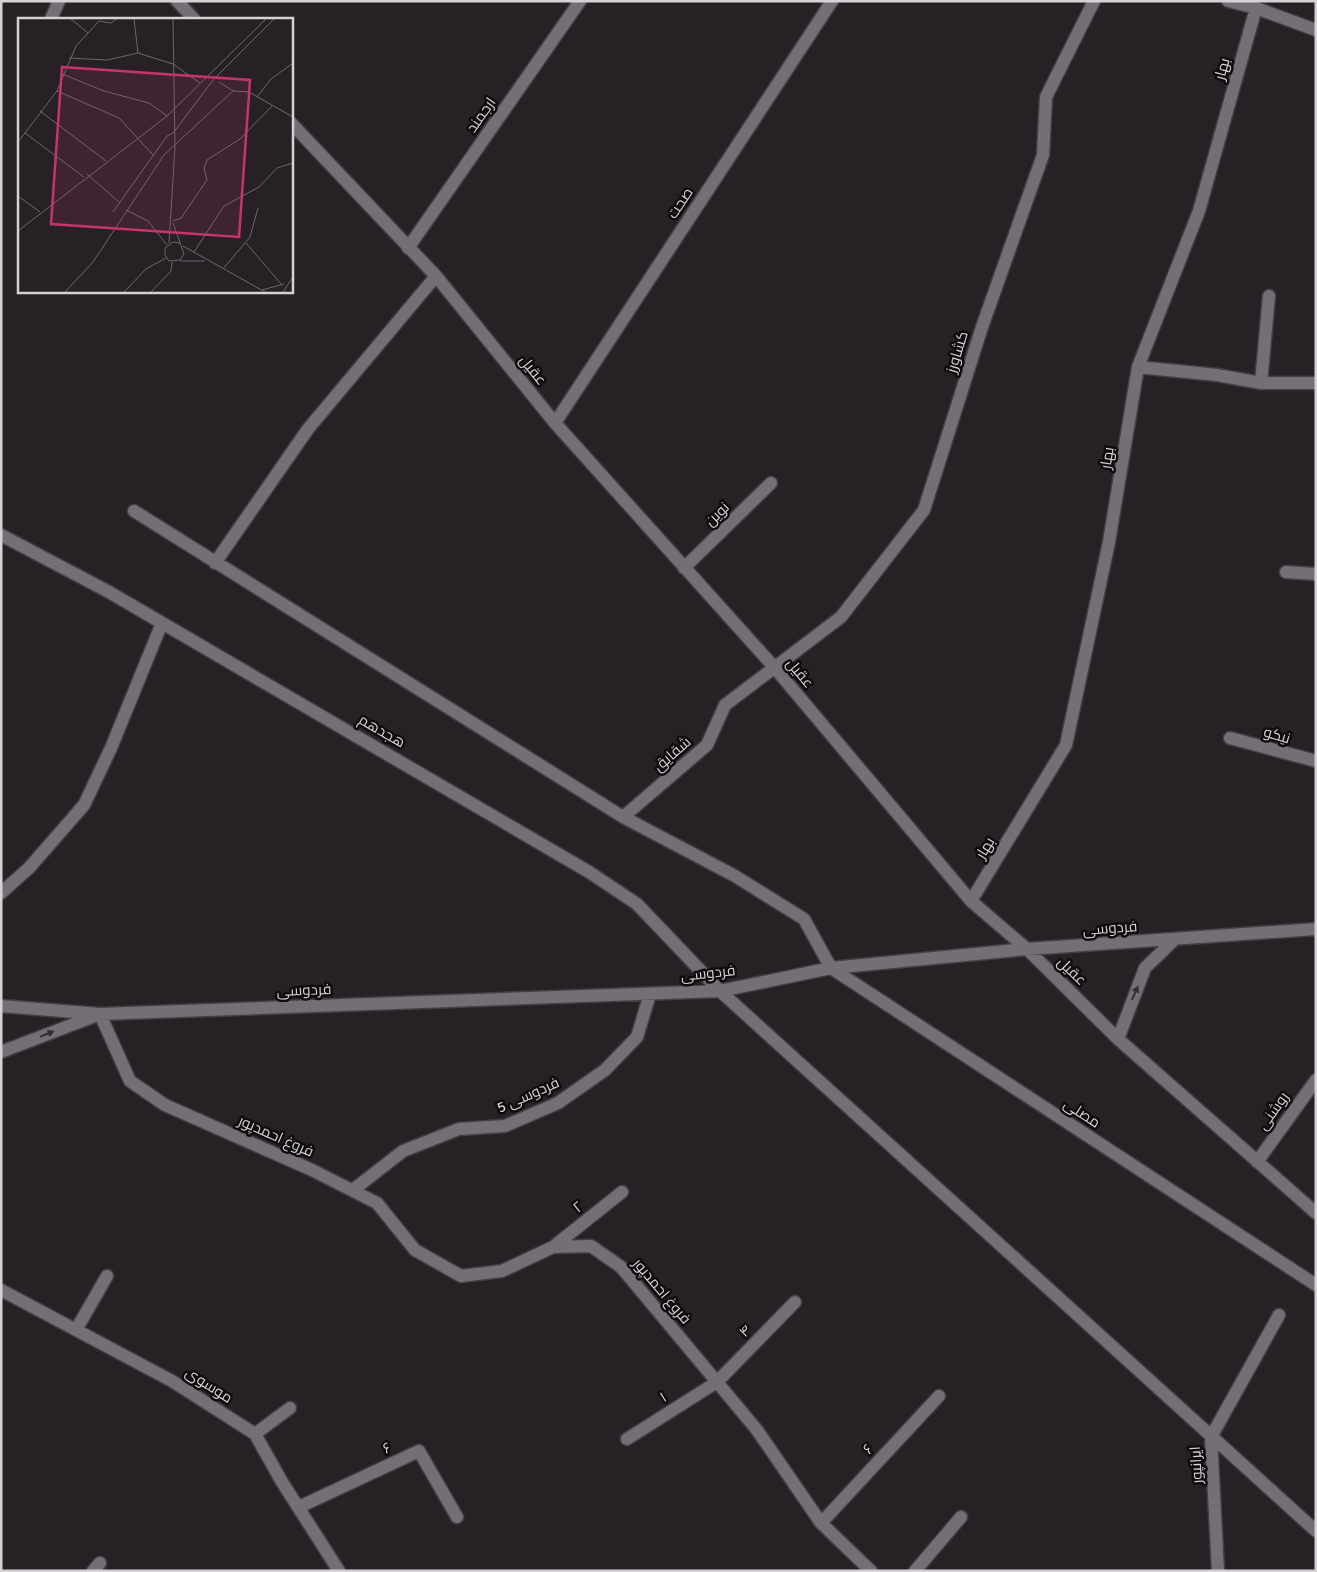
<svg xmlns="http://www.w3.org/2000/svg" width="1317" height="1572" viewBox="0 0 1317 1572" font-family="Signika,Cairo,sans-serif">
	<rect width="100%" height="100%" fill="#272126"/>
	<g fill="none" stroke-linecap="round" stroke-linejoin="round">
		<defs>
			<path id="minor" d="M177 1 194 19
				M1228 1 1256 8 1316 30
				M51 19 59 1
				M291 123 436 276 555 423 774 667 971 901 1027 949 1118 1039 1316 1213
				M408 248 580 1
				M1138 367 1217 375 1261 383H1316
				M1261 383 1269 296
				M555 423 832 1
				M134 511 623 817 735 876 804 919 831 968 1316 1285
				M1 535 109 592 589 872 637 904 720 991 1316 1531
				M215 563 308 429 436 276
				M684 568 771 483
				M1286 572 1316 574
				M1230 738 1316 761
				M623 817 707 745 725 705 841 617 924 510 982 327 1043 155 1046 97 1094 1
				M1 893 29 868 84 805 111 748 162 623
				M971 901 1066 745 1109 542 1138 367 1199 211 1256 8
				M1 1006 100 1014 720 991 831 968 1027 949 1316 929
				M100 1014 130 1081 165 1105 312 1170 377 1203 415 1250 461 1276 502 1271 553 1247 591 1246 621 1267 757 1430 821 1523 871 1571
				M1118 1039 1145 968 1175 939
				M1 1052 95 1016
				M1257 1162 1316 1080
				M353 1190 403 1151 459 1129 505 1126 558 1103 605 1070 637 1037 650 994
				M553 1247 622 1192
				M1 1290 172 1381 255 1434 282 1482 339 1571
				M76 1330 107 1276
				M255 1434 290 1408
				M627 1439 717 1382 795 1302
				M299 1507 419 1451 457 1517
				M821 1523 939 1396
				M93 1571 100 1563
				M915 1571 961 1517
				M1218 1571 1211 1437 1279 1315"/>
		</defs>
		<use href="#minor" stroke="#433e42" stroke-width="15"/>
		<use href="#minor" stroke="#756e74" stroke-width="12"/>
	</g>
	<defs><path id="oneway-solid" d="M-6-.8H1V-3.2L6.5 0L1 3.2V.8H-6Z" transform="scale(1.25)"/></defs>
	<g fill="#322e32">
		<use href="#oneway-solid" transform="translate(1135 993) rotate(-66)"/>
		<use href="#oneway-solid" transform="translate(47 1034) rotate(-21)"/>
	</g>
	<g text-anchor="middle" dominant-baseline="central" stroke-width="5" stroke-linejoin="round" paint-order="stroke">
		<g font-size="15" fill="#d5d1d4" stroke="#0e0c0e">
			<text transform="translate(1222 69) rotate(-74)">بهار</text>
			<text transform="translate(481 115) rotate(-55)">ارجمند</text>
			<text transform="translate(680 203) rotate(-57)">صحت</text>
			<text transform="translate(957 352) rotate(-73)">کشاورز</text>
			<text transform="translate(533 370) rotate(51)">عقیل</text>
			<text transform="translate(1107 458) rotate(-81)">بهار</text>
			<text transform="translate(717 514) rotate(-44)">نوین</text>
			<text transform="translate(800 673) rotate(50)">عقیل</text>
			<text transform="translate(382 731) rotate(30)">هجدهم</text>
			<text transform="translate(1277 735) rotate(16)">نیکو</text>
			<text transform="translate(672 754) rotate(-41)">شقایق</text>
			<text transform="translate(985 848) rotate(-59)">بهار</text>
			<text transform="translate(1110 928) rotate(-4)">فردوسی</text>
			<text transform="translate(1072 971) rotate(44)">عقیل</text>
			<text transform="translate(708 973) rotate(-6)">فردوسی</text>
			<text transform="translate(304 990) rotate(-2)">فردوسی</text>
			<text transform="translate(528 1095) rotate(-24)">5 فردوسی</text>
			<text transform="translate(1273 1111) rotate(-55)">روشنی</text>
			<text transform="translate(1082 1113) rotate(33)">مصلی</text>
			<text transform="translate(276 1136) rotate(24)">فروغ احمدپور</text>
			<text transform="translate(578 1207) rotate(-39)">۲</text>
			<text transform="translate(662 1291) rotate(50)">فروغ احمدپور</text>
			<text transform="translate(745 1331) rotate(-45)">۴</text>
			<text transform="translate(209 1385) rotate(33)">موسوی</text>
			<text transform="translate(663 1397) rotate(-32)">۱</text>
			<text transform="translate(387 1448) rotate(-25)">۶</text>
			<text transform="translate(868 1449) rotate(-47)">۶</text>
			<text transform="translate(1196 1465) rotate(-93)">ایرانپور</text>
		</g>
	</g>
	<g transform="translate(18 18)">
		<rect width="275" height="275" fill="#272126"/>
		<path fill="none" stroke="#6d676c" stroke-width="1" d="M53 1 70 15M116 1 120 35M51 40 89 42 120 35 155 46 182 65M44 56 86 73 131 85 149 98M201 64 215 73 231 74 275 99M39 73 101 100 136 138M239 79 253 61 275 45M22 93 88 143M7 115 66 159M0 124 39 73 58 28 81 3 93 5 98 1M69 156 102 185M0 178 22 194M108 192 130 203 149 227M95 194 149 118 155 115 196 61 256 1M155 203 163 200 189 162 186 150 189 142 222 121 254 88M155 205 166 236 162 242 151 243 147 237V230L155 224 162 225M0 213 149 98 248 1M151 225 157 128 155 1M228 225 264 267M165 228 247 274M176 234 206 188 241 169 259 150 275 145M162 243H187M205 251 232 219 240 190M244 272 266 266M47 274 75 244 146 137 215 73M106 274 128 251 148 240M133 274 153 253 154 244M265 274 275 259"/>
		<path fill="#c5346d" fill-opacity="0.15" stroke="#c5346d" stroke-width="2.5" d="M44 49 232 62 221 219 33 206Z"/>
		<rect width="275" height="275" fill="none" stroke="#d5d1d4" stroke-width="2.5"/>
	</g>
	<rect width="1317" height="1572" fill="none" stroke="#d5d1d4" stroke-width="5"/>
</svg>
